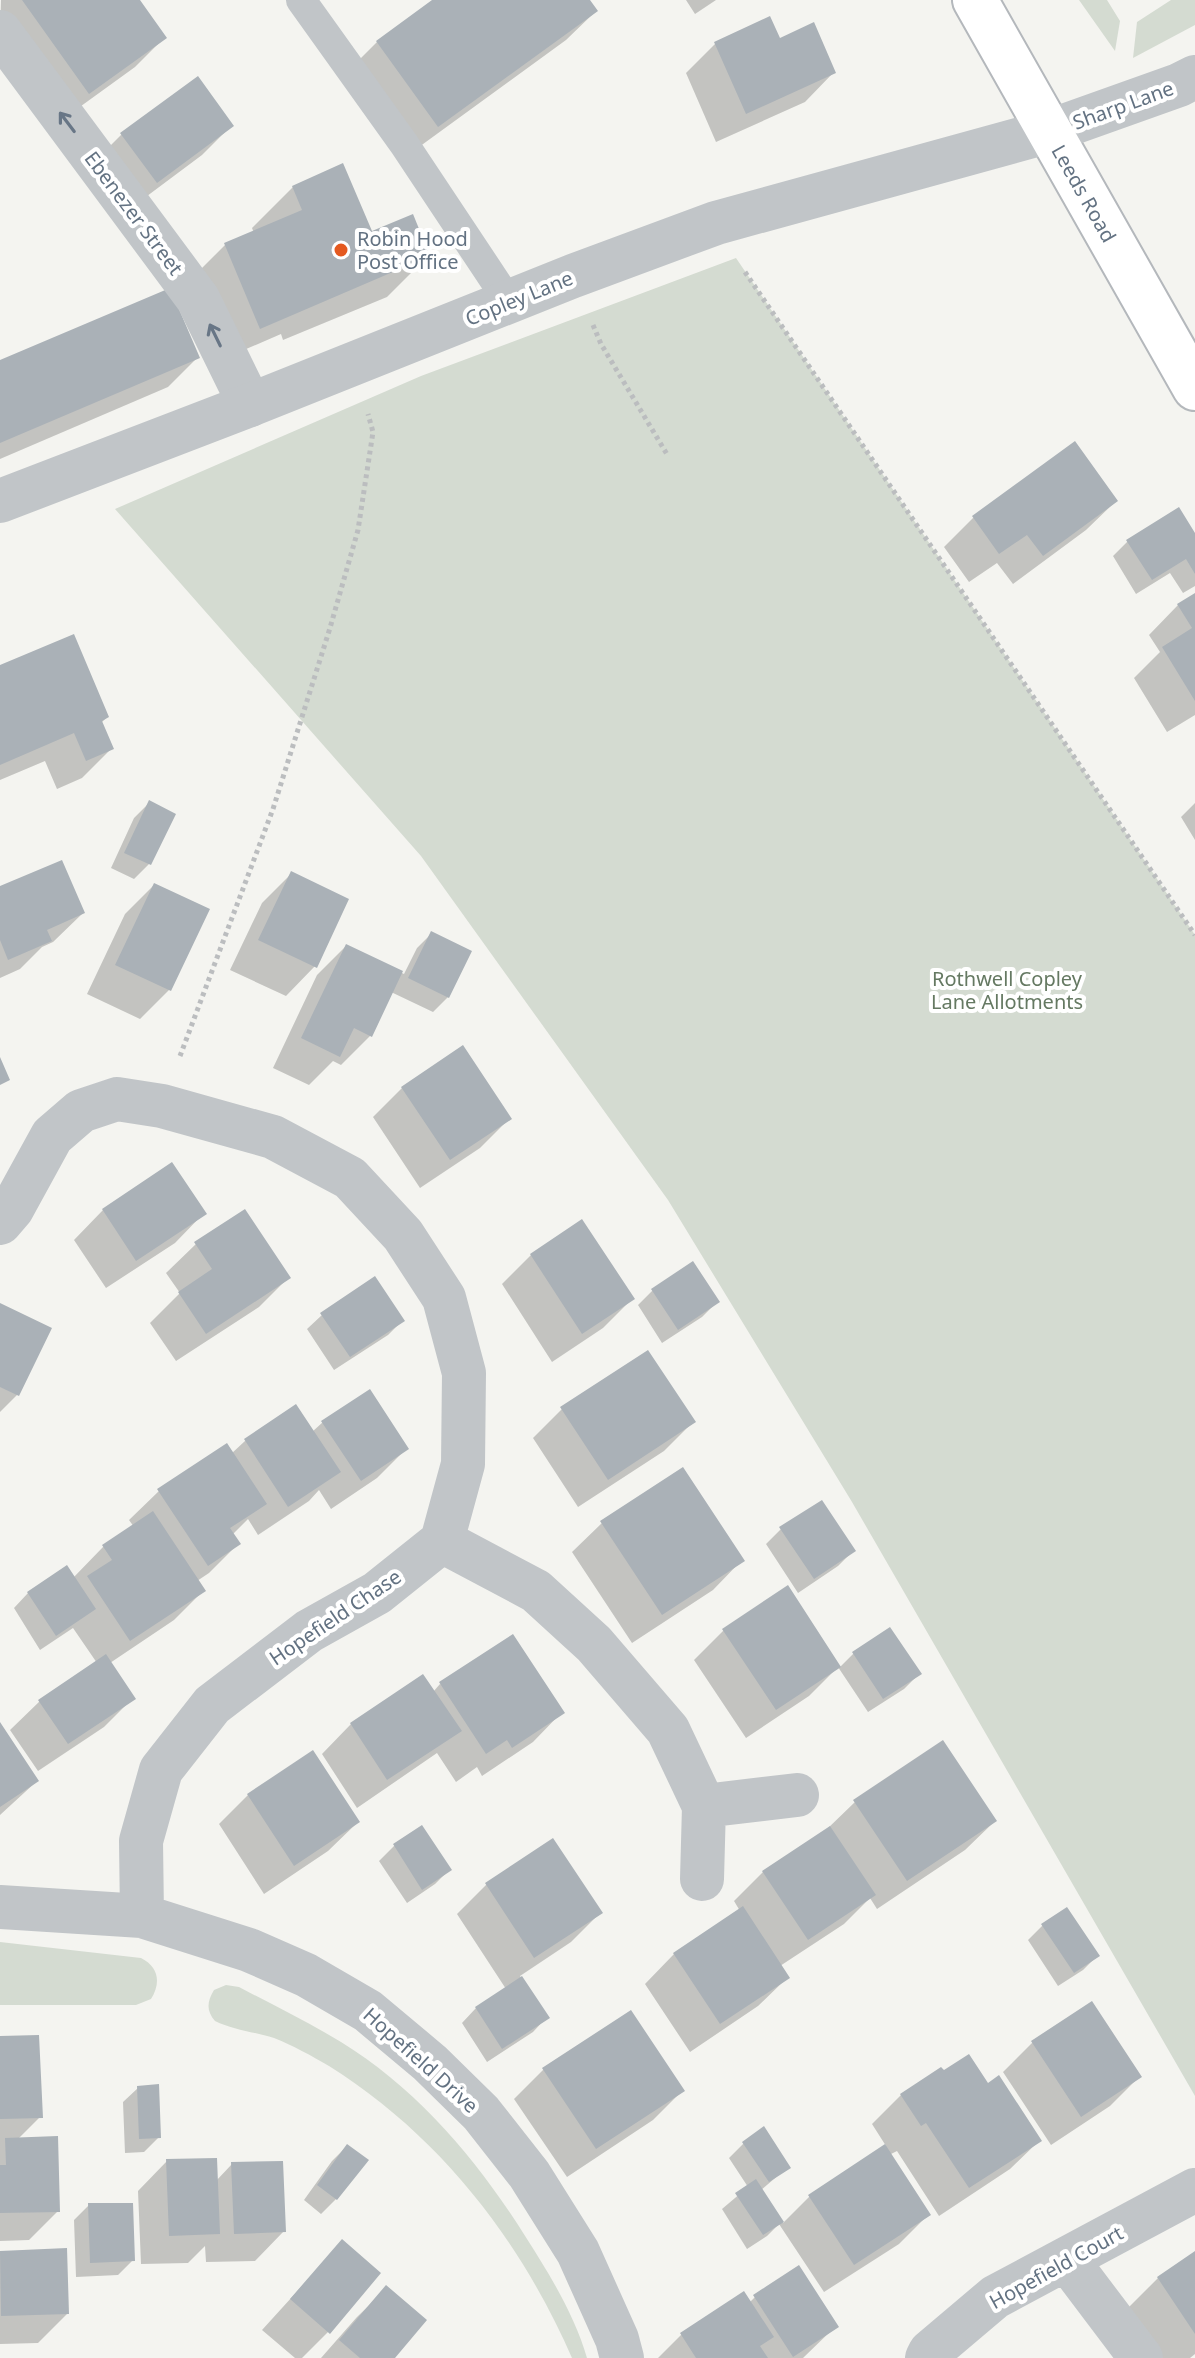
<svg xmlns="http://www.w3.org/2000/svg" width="1195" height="2358" viewBox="0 0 1195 2358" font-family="'Noto Sans',sans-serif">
	<rect width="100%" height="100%" fill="#f4f4f0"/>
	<path fill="#d4dbd1" d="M1079 0H1107L1120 21 1115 51Z
		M1171 0H1195V25L1133 58 1137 22Z
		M736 258 1195 935V2096L852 1502 668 1200 421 856 115 509 421 376Z
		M0 1942 141 1958C159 1967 161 1983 151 1999L136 2005H0Z
		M226 1985 239 1987C273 2005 308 2022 341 2042 419 2090 479 2162 527 2239 550 2275 575 2316 587 2358H572C520 2239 439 2135 329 2066 312 2056 292 2045 274 2038 255 2032 233 2030 215 2021 206 2010 207 2002 214 1990Z"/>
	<path fill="#0003" d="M1 0H138L164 38 135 67 59 122 0 38Z
		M435 0H588L596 11 566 40 408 155 348 71 377 42Z
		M686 0H716L695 14Z
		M779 40 834 72 805 102 716 142 686 73 715 44Z
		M231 126 202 155 127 211 93 163 122 134Z
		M293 187 371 234 428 256 387 297 283 340 281 334 230 356 196 274 225 245 254 233 252 228Z
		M197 358 168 387 0 459V363Z
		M1116 501 1086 530 1013 584 997 563 969 582 944 547 973 518Z
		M1195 537V586L1183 593 1170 573 1136 594 1113 556 1128 541Z
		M1195 595V715L1167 732 1134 678 1160 652 1149 635 1178 605Z
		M0 667 107 717 101 723 112 748 82 778 57 789 45 761 0 780Z
		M149 803V864L134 879 111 868 134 818Z
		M1195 803V840L1181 817Z
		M292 873 315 966 286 996 230 970 262 903Z
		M154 885 169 990 140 1019 87 994 125 914Z
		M0 889 83 913 53 942 42 947 20 969 0 978Z
		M432 933 448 997 433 1012 391 992 370 1036 341 1065 333 1061 309 1085 273 1068 317 975 346 946 404 974 417 948Z
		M402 1088 509 1119 480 1148 420 1188 373 1117Z
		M171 1165 204 1213 175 1243 106 1288 74 1240 103 1210Z
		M582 1222 632 1299 603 1328 552 1362 502 1284 531 1255Z
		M196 1244 288 1278 259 1307 176 1361 150 1323 180 1293 166 1273Z
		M653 1290 717 1302 702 1317 662 1343 638 1305Z
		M0 1306 17 1395 0 1412Z
		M322 1315 403 1320 388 1335 334 1370 307 1329Z
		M295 1407 312 1432 323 1422 406 1449 377 1478 331 1509 319 1490 309 1501 258 1535 248 1519 232 1535 238 1544 209 1573 197 1581 204 1590 174 1620 110 1663 133 1698 104 1727 38 1771 10 1730 40 1701 97 1663 73 1628 40 1650 14 1608 28 1593 73 1578 103 1547 134 1527 129 1520 159 1491 231 1454 245 1441Z
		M562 1409 693 1422 664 1451 578 1507 533 1438Z
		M602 1523 742 1560 713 1590 632 1643 572 1552Z
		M781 1529 853 1551 838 1566 798 1593 766 1544Z
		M787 1588 839 1668 854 1653 919 1674 904 1689 868 1712 838 1667 809 1696 746 1738 694 1660 723 1631Z
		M423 1676 433 1692 440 1684 562 1712 533 1742 482 1776 477 1767 456 1782 437 1753 357 1808 322 1754 351 1724Z
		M0 1725 37 1781 0 1815Z
		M248 1795 358 1822 328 1851 264 1894 219 1824Z
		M855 1802 995 1821 965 1850 877 1909 870 1898 844 1924 780 1966 788 1977 758 2006 690 2052 645 1984 674 1954 740 1911 734 1901 763 1872 826 1830Z
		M422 1828 450 1869 435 1884 407 1903 379 1861 394 1846Z
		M552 1841 600 1913 571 1942 520 1976 547 2017 533 2032 487 2062 462 2023 476 2008 506 1989 457 1914 486 1885Z
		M1043 1925 1097 1956 1083 1970 1058 1986 1028 1940Z
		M1091 2004 1139 2077 1110 2106 1051 2145 1003 2072 1032 2043Z
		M0 2038 40 2117 18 2139 58 2211 29 2240 0 2241Z
		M544 2069 682 2091 653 2120 567 2177 514 2099Z
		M941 2070 987 2086 1040 2140 1010 2169 939 2216 897 2151 889 2155 929 2214 899 2244 824 2292 779 2224 767 2236 747 2249 722 2209 748 2187 729 2158 744 2143 788 2167 761 2190 783 2223 810 2196 886 2146 872 2124 901 2095Z
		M138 2088 159 2137 144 2152 125 2153 123 2102Z
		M347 2146 336 2199 321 2214 304 2200 332 2161Z
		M167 2161 216 2181 232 2164 284 2231 255 2261 206 2262 205 2246 188 2263 141 2264 138 2191Z
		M89 2205 133 2260 118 2275 76 2277 74 2220Z
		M342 2242 328 2332 302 2358H295L262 2330Z
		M65 2250 67 2314 38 2343 0 2344V2253Z
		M1195 2253V2354L1190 2358H1162L1129 2307 1158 2278Z
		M387 2288 392 2358H321L357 2317Z
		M743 2294 749 2303 755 2297 836 2326 803 2358H658L681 2335Z"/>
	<path fill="#aab1b7" d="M22 0H140L167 38 89 94Z
		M432 0H590L598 11 438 127 376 41Z
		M770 16 780 38 814 22 836 73 746 114 714 42Z
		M198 76 234 126 157 183 120 133Z
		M343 163 372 231 413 214 430 256 260 329 224 243 302 210 292 186Z
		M170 288 200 358 0 443V360Z
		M1075 441 1118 501 1043 556 1027 535 999 554 972 516Z
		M1179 507 1195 533V574L1186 559 1152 580 1126 540Z
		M1195 593V701L1162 647 1192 628 1177 604Z
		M74 634 109 717 102 721 114 749 86 761 74 733 0 765V665Z
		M149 800 176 814 151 865 124 853Z
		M62 860 85 913 47 930 52 941 8 960 0 940V886Z
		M291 871 349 899 317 968 258 940Z
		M154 883 210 909 171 991 115 965Z
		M431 931 472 951 449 998 408 978Z
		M346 944 403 971 372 1037 354 1028 340 1057 301 1038Z
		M463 1045 512 1119 450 1160 401 1087Z
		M0 1057 10 1080 0 1085Z
		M172 1162 207 1214 136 1261 102 1209Z
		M245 1209 291 1278 206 1334 178 1292 212 1269 194 1242Z
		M582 1219 635 1299 582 1334 530 1254Z
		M693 1261 720 1302 678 1330 651 1289Z
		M375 1276 405 1321 350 1357 320 1313Z
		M0 1303 52 1328 19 1396 0 1387Z
		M648 1350 696 1422 608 1480 560 1407Z
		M370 1389 409 1449 361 1481 321 1421Z
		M296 1404 341 1472 288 1507 244 1439Z
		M227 1443 267 1504 230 1528 241 1544 208 1566 157 1489Z
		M683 1467 745 1561 662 1615 600 1521Z
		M822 1500 856 1551 814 1579 779 1527Z
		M153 1511 206 1591 130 1641 87 1576 112 1560 102 1545Z
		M67 1565 96 1609 56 1636 27 1592Z
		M788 1585 841 1667 776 1710 722 1629Z
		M890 1627 922 1674 883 1699 852 1652Z
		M513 1634 565 1713 512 1748 507 1740 486 1754 439 1682Z
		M106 1654 136 1699 68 1744 38 1700Z
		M423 1674 462 1731 387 1780 350 1723Z
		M0 1722 39 1781 0 1807Z
		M943 1740 997 1821 907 1881 853 1800Z
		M313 1750 360 1822 294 1866 247 1794Z
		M422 1825 452 1870 422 1890 393 1844Z
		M830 1826 876 1895 808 1940 762 1871Z
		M553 1838 603 1913 534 1958 485 1883Z
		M743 1906 790 1978 720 2024 673 1953Z
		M1067 1907 1100 1956 1074 1973 1041 1924Z
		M522 1976 550 2018 502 2049 475 2007Z
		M1092 2001 1142 2077 1081 2117 1031 2041Z
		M631 2010 685 2091 596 2149 542 2068Z
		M39 2035 43 2118 0 2119V2036Z
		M969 2054 988 2083 999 2075 1042 2141 969 2188 926 2123 921 2126 900 2094 941 2067 944 2070Z
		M159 2084 161 2138 139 2139 137 2086Z
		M764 2126 791 2168 769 2182 742 2142Z
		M58 2136 60 2212 0 2213V2165H6L5 2138Z
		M347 2144 369 2160 337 2200 317 2185Z
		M885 2144 931 2215 854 2265 808 2195Z
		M217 2158 220 2234 169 2236 166 2159Z
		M283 2161 286 2232 234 2234 231 2162Z
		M756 2179 784 2222 763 2235 735 2193Z
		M88 2203H133L135 2261 90 2263Z
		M342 2239 381 2273 330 2334 290 2299Z
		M67 2248 69 2314 1 2316 0 2251Z
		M1195 2251V2334L1157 2277Z
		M799 2265 839 2327 793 2357 753 2295Z
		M386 2285 427 2320 395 2358H360L339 2340Z
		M744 2291 774 2337 760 2346 768 2358H696L680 2333Z"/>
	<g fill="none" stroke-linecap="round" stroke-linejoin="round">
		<defs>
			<g id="primary">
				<path id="s1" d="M975 0 1195 388"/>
			</g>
		</defs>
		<use href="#primary" stroke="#b4b8bc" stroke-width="48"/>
		<path stroke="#bbbdbf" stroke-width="5" stroke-dasharray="4 4" stroke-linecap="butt" d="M745 272 1195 935
			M593 325 601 344 668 456
			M180 1056 273 809 330 628 358 530 373 432 368 414"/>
		<path stroke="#c1c5c8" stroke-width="30" d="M301 0 404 144 509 302"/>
		<path stroke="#c1c5c8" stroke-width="44" d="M0 32 198 299 250 405
			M0 1223 12 1209 52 1136 81 1111 117 1099 162 1106 273 1137 350 1178 403 1235 444 1298 464 1373 463 1464 442 1541 377 1593 309 1631 212 1705 161 1770 141 1841 142 1916
			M442 1541 536 1591 594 1644 668 1730 704 1806 702 1879
			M704 1806 797 1795
			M0 1907 142 1916 249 1950 306 1975 368 2011 430 2063 481 2113 529 2174 578 2252 617 2339 622 2358
			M1067 2260 1141 2358
			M927 2358 930 2352 995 2297 1195 2190"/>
		<path stroke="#c1c5c8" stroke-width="44" d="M0 501 250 405 573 276 716 223 1050 131 1179 85 1195 77"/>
		<use href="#primary" stroke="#fff" stroke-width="44"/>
	</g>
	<defs><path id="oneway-shaft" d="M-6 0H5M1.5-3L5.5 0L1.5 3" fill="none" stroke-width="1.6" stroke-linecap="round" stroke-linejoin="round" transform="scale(2)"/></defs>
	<g stroke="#687686">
		<use href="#oneway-shaft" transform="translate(67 122) rotate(-127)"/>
		<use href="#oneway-shaft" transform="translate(215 335) rotate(-116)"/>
	</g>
	<circle fill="#e45920" stroke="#fff" stroke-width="3" cx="341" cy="250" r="8"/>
	<g text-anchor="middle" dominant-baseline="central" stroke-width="8" stroke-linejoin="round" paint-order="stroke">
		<g font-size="20" fill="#637282" stroke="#fff">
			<text transform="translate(1123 105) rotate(-20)">Sharp Lane</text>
			<text stroke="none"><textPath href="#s1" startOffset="222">Leeds Road</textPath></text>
			<text transform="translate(134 213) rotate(53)">Ebenezer Street</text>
			<text transform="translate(519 298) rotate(-22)">Copley Lane</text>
			<text transform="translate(335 1617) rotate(-34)">Hopefield Chase</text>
			<text transform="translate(421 2060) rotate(42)">Hopefield Drive</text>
			<text transform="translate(1056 2267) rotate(-29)">Hopefield Court</text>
		</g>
		<g font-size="20" fill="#637282" stroke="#fff" text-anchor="start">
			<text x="357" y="238">Robin Hood<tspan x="357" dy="23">Post Office</tspan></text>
		</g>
		<g font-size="20" fill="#657962" stroke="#fff">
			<text x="1007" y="978">Rothwell Copley<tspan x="1007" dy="23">Lane Allotments</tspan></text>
		</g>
	</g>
</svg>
